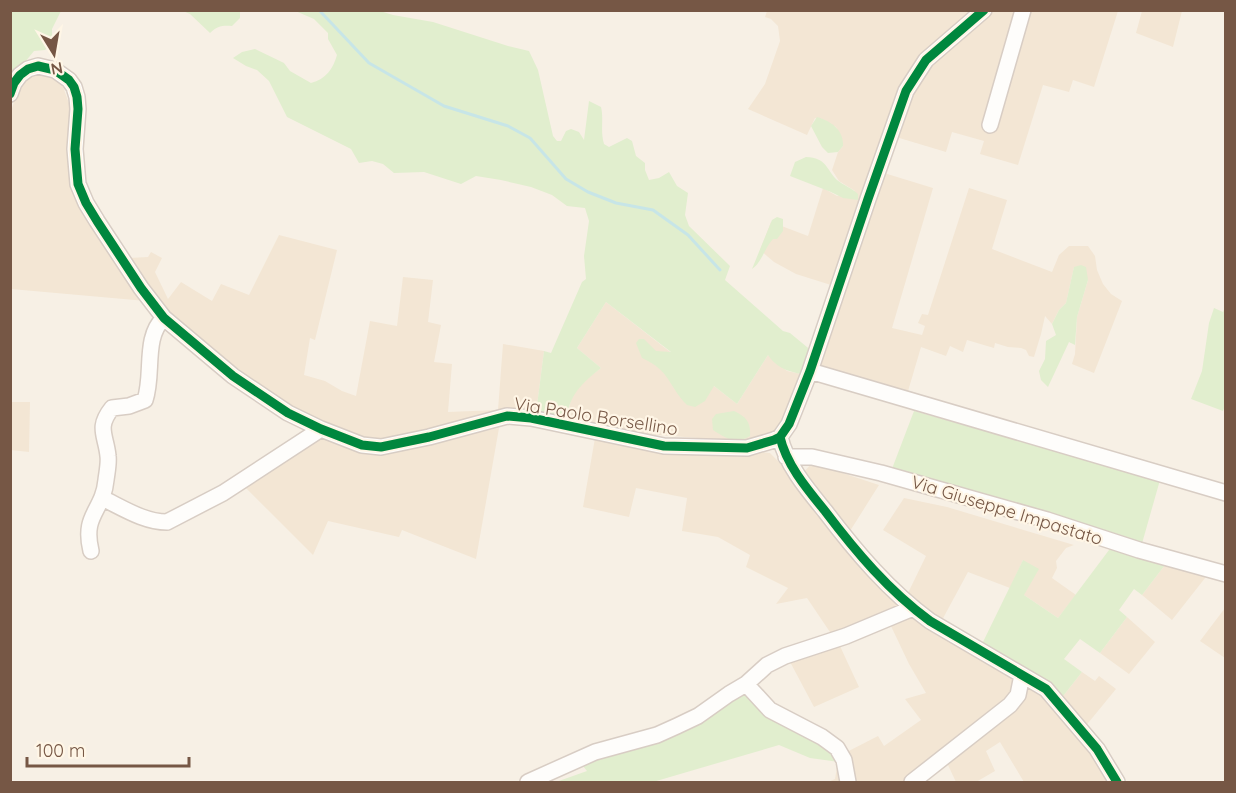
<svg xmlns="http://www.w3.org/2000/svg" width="1236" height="793" viewBox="0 0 1236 793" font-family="Quicksand,sans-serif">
	<rect width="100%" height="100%" fill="#f7f0e5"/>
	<path fill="#f3e6d4" d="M767 11H974L926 51 831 285 796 274 774 262 760 250 771 222 808 236 823 188 837 196 855 191 839 181 832 170 838 152 843 146 836 127 815 118 807 135 748 109 765 84 780 41 778 26 771 19 765 17Z
		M994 11H1118L1094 87 1073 80 1069 92 1043 85 1018 165 980 154 984 141 952 132 946 152 896 137 910 100 930 64 953 42Z
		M1142 11H1182L1173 47 1136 33Z
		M38 73 50 75 62 84 70 106 68 130 70 181 80 205 146 301 11 289 10 114 19 87 29 77Z
		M884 173 933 188 892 328 922 335 925 326 918 323 922 314 928 315 969 188 1007 200 992 249 1052 272 1059 255 1069 246H1088L1095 256 1097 270 1103 284 1111 294 1122 301 1094 373 1072 364 1075 354 1077 317 1088 280 1074 267 1066 303 1059 310 1052 324 1045 316 1041 334 1034 357 1029 356 1026 350 1021 348 1008 347 995 343 994 348 967 340 963 352 950 346 946 356 921 347 906 398 815 369Z
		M279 235 337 250 315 340 310 338 304 375 325 381 342 391 356 396 370 321 397 326 403 277 433 280 428 322 441 325 434 362 452 364 448 412 498 410 503 344 544 351 536 413 391 441 359 439 287 404 200 341 168 311 129 258 148 257 151 252 162 258 155 272 168 299 181 282 212 301 221 284 249 295Z
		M606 302 737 404 768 355 787 371 805 375 783 424 774 433 764 437 739 441 644 434 566 420 572 396 584 381 601 368 577 348Z
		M11 402H30L29 452 11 450Z
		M499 428 476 559 402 530 399 537 328 521 313 555 246 488 322 434 400 450Z
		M595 438 637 449 665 453 698 455 758 452 770 453 779 462 905 610 834 638 807 598 776 604 788 588 746 567 750 555 718 537 682 531 687 498 636 488 629 517 583 507Z
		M811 464 818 465 879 485 850 531 822 501 804 472Z
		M904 498 947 507 1074 545 1066 548 1056 561 1057 568 1052 578 1076 595 1058 618 1024 595 1023 560 1010 588 968 572 941 622 907 595 926 556 883 530Z
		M1168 561 1209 573 1172 620 1142 595Z
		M1225 608V658L1200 641Z
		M911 615 1014 677 1013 694 906 782H828L835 779 839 756 878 736 884 746 921 720 905 699 926 693 909 664 890 624Z
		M1127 617 1155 642 1129 674 1100 653Z
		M839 644 859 687 814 707 788 658Z
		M1082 672 1095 681 1099 676 1116 689 1084 728 1060 700Z
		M1029 685 1049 697 1114 782H1024L1000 742 986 751 995 771 976 782H956L947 763 1023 699Z"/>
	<path fill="#e1eece" d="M293 10 380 11 393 15 433 22 508 46 529 51 538 70 553 136 557 141H561L566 131 571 129 579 132 584 140 589 101 601 107C604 119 600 131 604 144L609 147 627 138 632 141 636 156 645 163V170L649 180 659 178 669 172 677 186 688 193 685 215 689 226 730 266 725 280 783 331 790 333 813 352 805 375C791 372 777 369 768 355L737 404 714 386 705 401 695 407 687 405C668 386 671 371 642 358L636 343 639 339H644L656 351 671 352 606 302 577 348 601 368C581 384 570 394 566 420L536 413 544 351 551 353 582 282 586 279 584 256 589 221 585 208 567 206 552 195 531 187 501 180 476 176 461 184 424 172 394 173 383 164 372 161 359 163 351 149 287 117 269 81 257 70 246 66 233 58 242 52 255 49 284 63 290 71 311 83C326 79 333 69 337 55L328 39V33L314 19Z
		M11 11H61L52 29V43L45 50 34 51 11 79Z
		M183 11H240V18L232 26C223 25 217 26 210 33L190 14Z
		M817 117C831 121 844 130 843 146L838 152 828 153 822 147 811 126Z
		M806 157C827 158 826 169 837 180 843 185 852 188 858 194V200L843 198 831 192 790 176 795 162Z
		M777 217 783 219V231L777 239H773C764 249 762 262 752 269L772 220Z
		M1081 265 1086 267 1088 280 1077 317 1075 345 1069 342 1048 387 1041 380 1039 371 1045 359 1046 341 1056 335 1052 324 1059 310 1066 303 1074 267Z
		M1225 307 1226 403 1223 411 1191 399 1202 371 1209 323 1214 308 1223 312Z
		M734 411C747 417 751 423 750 436 736 445 725 438 713 430L712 419 716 414Z
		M914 411 1160 480 1141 547 890 474Z
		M1112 546 1168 561 1142 595 1134 589 1119 610 1127 617 1100 653 1080 639 1064 659 1082 672 1060 700C1037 678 1013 655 982 644L1023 560 1039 569 1024 595 1058 618Z
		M745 695 833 747 839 762 810 758 779 745 653 782H556L587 771 583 766 587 762 736 696Z"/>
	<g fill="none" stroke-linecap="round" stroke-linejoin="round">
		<path stroke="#c7e5e7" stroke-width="3" d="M319 10 369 63 444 106 508 126 530 138 566 179 588 192 616 203 653 210 688 235 720 270"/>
		<defs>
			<path id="minor" d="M10 94 14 83 20 75 28 69 38 66 55 70 69 80 74 87 77 97 78 109 75 149 78 184 86 203 97 221 141 288 164 318 233 376 288 413 321 429 362 445 381 447 429 437 507 416 531 418 664 446 747 448 774 440 780 437 789 424 810 371 868 199 906 91 926 60 984 10
				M990 125 1023 10
				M810 371 1226 493
				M780 437C786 464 807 489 825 511 856 552 889 591 930 621L1046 689 1097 749 1117 782
				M786 457H812L881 473 1047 520 1139 550 1226 574
				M102 498C123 508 144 522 167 522L223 493 321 429
				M91 551C82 514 103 512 106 480 107 472 109 463 108 456 106 435 96 428 112 408L129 406 145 400C154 374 143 337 164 318
				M746 684 770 710 822 737 837 748 844 760 848 782
				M528 782 595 752 657 735 677 726 698 716 729 694 746 684 767 665 785 656 846 636 913 608
				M912 782 1010 705 1018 695 1022 675"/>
		</defs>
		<use href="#minor" stroke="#d8cdc4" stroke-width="18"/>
		<use href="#minor" stroke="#fefdfb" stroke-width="15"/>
		<defs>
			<path id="cycleway" d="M10 94 14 83 20 75 28 69 38 66 55 70 69 80 74 87 77 97 78 109 75 149 78 184 86 203 97 221 141 288 164 318 233 376 288 413 321 429 362 445 381 447 429 437 507 416 531 418 664 446 747 448 774 440 780 437 789 424 810 371 868 199 906 91 926 60 984 10
				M780 437C786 464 807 489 825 511 856 552 889 591 930 621L1046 689 1097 749 1117 782"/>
		</defs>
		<use href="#cycleway" stroke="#fff6e6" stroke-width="13"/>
		<use href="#cycleway" stroke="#00873e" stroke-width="9"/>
	</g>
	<g text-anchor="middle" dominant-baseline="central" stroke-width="4.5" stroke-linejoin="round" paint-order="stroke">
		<g font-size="18" fill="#765745" stroke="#fff6e6">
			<text transform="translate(596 416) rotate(9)">Via Paolo Borsellino</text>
			<text transform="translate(1007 510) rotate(17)">Via Giuseppe Impastato</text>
		</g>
	</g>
	<rect width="1236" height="793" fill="none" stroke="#765745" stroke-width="24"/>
	<g transform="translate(54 54) rotate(169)" stroke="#fff6e6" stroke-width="4.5" paint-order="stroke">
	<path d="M0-4.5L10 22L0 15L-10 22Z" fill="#765745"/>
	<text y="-9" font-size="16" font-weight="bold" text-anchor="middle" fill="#765745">N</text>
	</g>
	<path d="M27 757v9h162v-9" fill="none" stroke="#765745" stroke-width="3"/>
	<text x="36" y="757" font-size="18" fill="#765745" stroke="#fff6e6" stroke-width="4.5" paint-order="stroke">100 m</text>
</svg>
